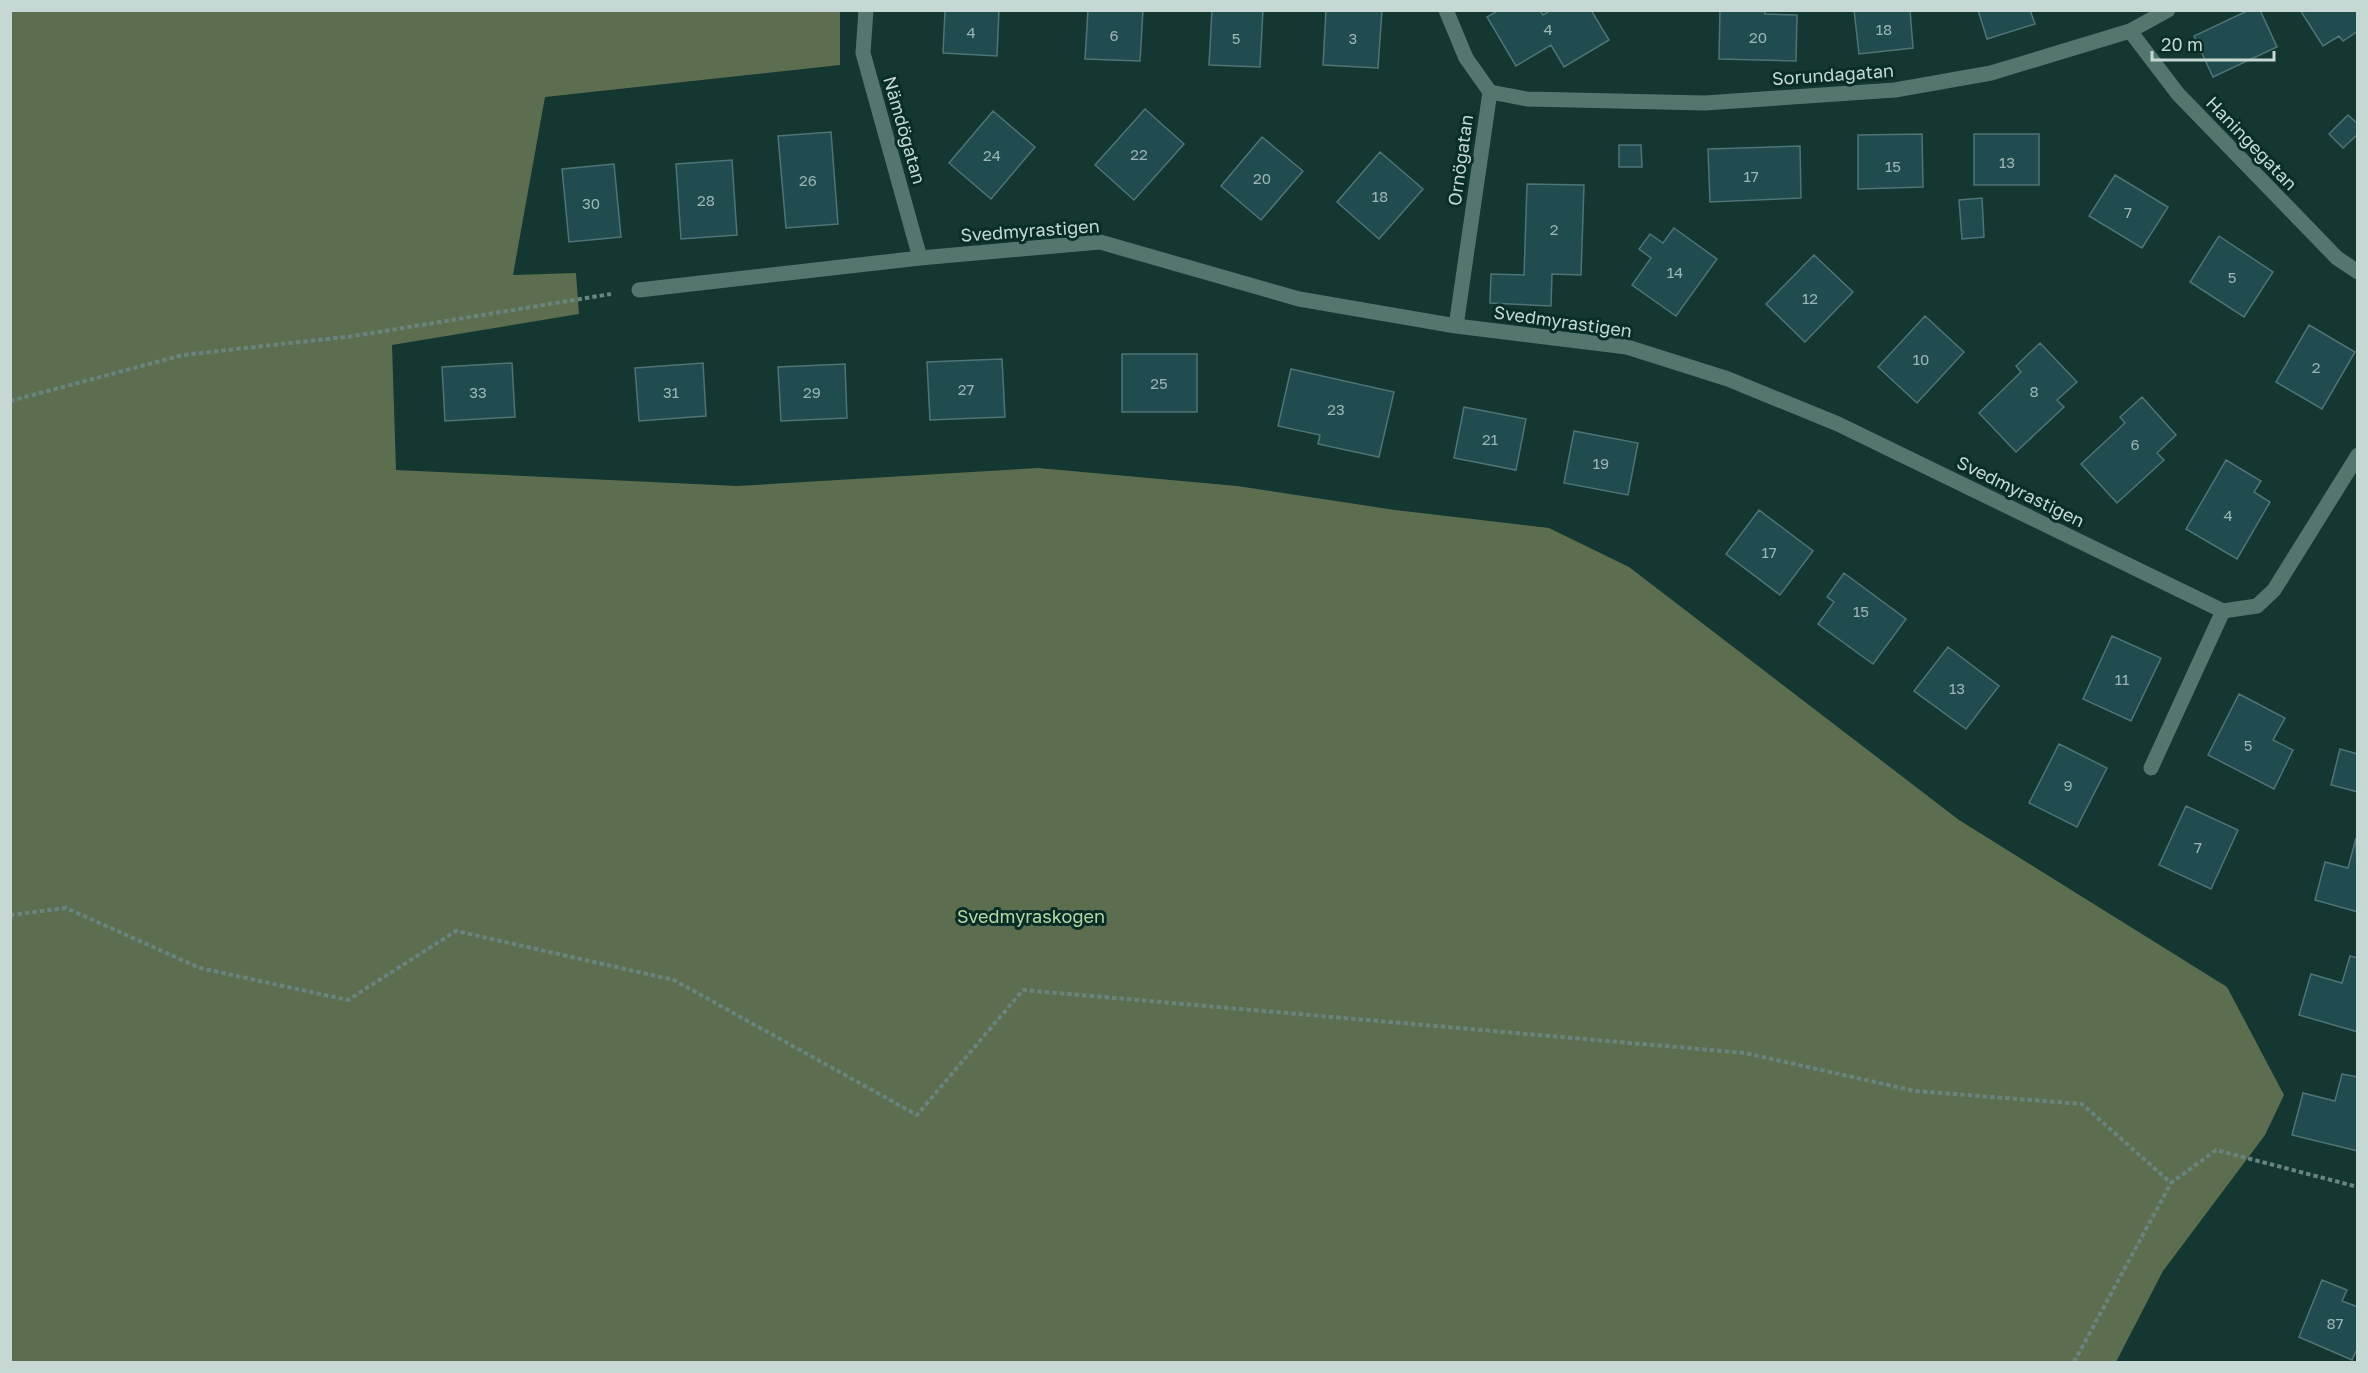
<svg xmlns="http://www.w3.org/2000/svg" width="2368" height="1373" viewBox="0 0 2368 1373" font-family="'Golos Text',sans-serif">
	<rect width="100%" height="100%" fill="#143731"/>
	<path fill="#5c6d50" d="M10 11H840V65L545 97 513 275 576 273 579 314 392 345 396 470 737 486 1038 468 1237 486 1395 510 1549 528 1629 567 1959 820 2227 987 2284 1095 2265 1135 2163 1271 2116 1362H11Z"/>
	<path fill="#204c50" stroke="#4f7477" stroke-width="1.5" d="M945 10H999L997 56 943 53Z
		M1088 10H1143L1140 61 1085 59Z
		M1212 10H1263L1260 67 1209 65Z
		M1326 10H1382L1378 68 1323 65Z
		M1499 10H1540L1543 15 1551 10H1591L1609 40 1564 67 1551 45 1516 66 1487 17Z
		M1720 10H1765V14L1797 15 1796 61 1719 59Z
		M1854 10H1910L1913 48 1859 54Z
		M1978 10H2030L2035 24 1987 39Z
		M2249 10H2260L2277 47 2213 77 2194 36Z
		M2300 10H2358V31L2343 41 2339 36 2323 46Z
		M1145 109 1184 144 1134 200 1095 165Z
		M993 111 1035 147 991 199 949 163Z
		M2348 115 2358 124V134L2343 148 2329 134Z
		M831 132 838 224 786 228 778 136Z
		M1922 134 1923 187 1858 189V135Z
		M1974 134H2039V185H1974Z
		M1262 137 1303 171 1261 220 1221 186Z
		M1619 145H1641L1642 167H1619Z
		M1800 146 1801 198 1710 202 1708 149Z
		M1380 152 1423 189 1379 239 1337 202Z
		M732 160 737 235 681 239 676 164Z
		M614 164 621 237 569 242 562 169Z
		M2115 175 2168 207 2142 248 2089 216Z
		M1527 184 1584 185 1581 275 1552 274 1551 306 1490 303 1491 274 1524 275Z
		M1982 198 1984 237 1962 239 1959 200Z
		M1674 228 1717 259 1676 316 1632 285 1651 258 1639 249 1650 234 1663 243Z
		M2219 236 2273 272 2244 317 2190 282Z
		M1814 255 1853 292 1805 342 1766 304Z
		M1925 316 1964 352 1917 403 1878 367Z
		M2309 325 2355 352 2322 409 2276 382Z
		M2040 343 2077 382 2057 400 2064 407 2016 452 1979 413 2021 372 2016 366Z
		M1122 354H1197V412H1122Z
		M1002 359 1005 417 930 420 927 362Z
		M512 363 515 417 445 421 442 367Z
		M703 363 706 416 639 421 635 368Z
		M845 364 847 418 781 421 778 367Z
		M1291 369 1394 392 1379 457 1318 444 1320 435 1278 426Z
		M2142 397 2176 435 2157 453 2164 460 2117 503 2081 464 2125 423 2120 417Z
		M1464 407 1526 419 1516 470 1454 458Z
		M1574 431 1638 443 1628 495 1564 483Z
		M2226 460 2261 481 2254 492 2270 502 2237 559 2186 529Z
		M1759 510 1813 551 1780 595 1726 554Z
		M1844 573 1906 619 1873 664 1818 624 1834 602 1827 597Z
		M2112 636 2161 658 2131 721 2083 699Z
		M1948 647 1999 686 1966 729 1914 691Z
		M2239 694 2285 718 2273 740 2293 750 2274 789 2208 755Z
		M2059 744 2107 768 2077 827 2029 803Z
		M2340 749 2358 754V792L2331 785Z
		M2186 806 2238 830 2211 889 2159 865Z
		M2356 838 2358 912 2315 900 2325 862 2348 868Z
		M2350 956 2358 958V1032L2299 1015 2311 974 2342 983Z
		M2342 1074 2358 1077V1151L2292 1135 2303 1093 2335 1101Z
		M2322 1280 2347 1290 2342 1301 2358 1307V1347L2352 1360 2299 1337Z"/>
	<g fill="none" stroke-linecap="round" stroke-linejoin="round">
		<path stroke="#69847f" stroke-width="4" stroke-dasharray="4.5 3" stroke-linecap="butt" d="M10 401 183 355 354 336 611 294
			M10 915 66 908 200 968 348 1000 456 931 674 980 917 1115 1023 990 1745 1053 1915 1091 2082 1104 2171 1183
			M2074 1362 2171 1183 2216 1150 2358 1187"/>
		<path stroke="#53766f" stroke-width="15" d="M2151 768 2223 611"/>
		<path stroke="#53766f" stroke-width="15" d="M866 10 863 53 920 258
			M1446 10 1466 58 1490 92 1456 326
			M2130 31 2178 94 2337 258 2358 272
			M1490 92 1527 99 1705 103 1895 90 1991 73 2130 31 2168 10
			M639 290 920 258 1100 242 1299 299 1456 326 1627 347 1728 379 1838 424 2223 611 2257 606 2274 590 2358 455"/>
	</g>
	<g text-anchor="middle" dominant-baseline="central" stroke-width="6" stroke-linejoin="round" paint-order="stroke">
		<g font-size="15" fill="#9cb5b3">
			<text x="1548" y="29">4</text>
			<text x="1884" y="29">18</text>
			<text x="971" y="32">4</text>
			<text x="1114" y="35">6</text>
			<text x="1758" y="37">20</text>
			<text x="1236" y="38">5</text>
			<text x="1353" y="38">3</text>
			<text x="1139" y="154">22</text>
			<text x="992" y="155">24</text>
			<text x="2007" y="162">13</text>
			<text x="1893" y="166">15</text>
			<text x="1751" y="176">17</text>
			<text x="1262" y="178">20</text>
			<text x="808" y="180">26</text>
			<text x="1380" y="196">18</text>
			<text x="706" y="200">28</text>
			<text x="591" y="203">30</text>
			<text x="2128" y="212">7</text>
			<text x="1554" y="229">2</text>
			<text x="1675" y="272">14</text>
			<text x="2232" y="277">5</text>
			<text x="1810" y="298">12</text>
			<text x="1921" y="359">10</text>
			<text x="2316" y="367">2</text>
			<text x="1159" y="383">25</text>
			<text x="966" y="389">27</text>
			<text x="2034" y="391">8</text>
			<text x="478" y="392">33</text>
			<text x="671" y="392">31</text>
			<text x="812" y="392">29</text>
			<text x="1336" y="409">23</text>
			<text x="1490" y="439">21</text>
			<text x="2135" y="444">6</text>
			<text x="1601" y="463">19</text>
			<text x="2228" y="515">4</text>
			<text x="1769" y="552">17</text>
			<text x="1861" y="611">15</text>
			<text x="2122" y="679">11</text>
			<text x="1957" y="688">13</text>
			<text x="2248" y="745">5</text>
			<text x="2068" y="785">9</text>
			<text x="2198" y="847">7</text>
			<text x="2335" y="1323">87</text>
		</g>
		<g font-size="18" fill="#c5d8d4" stroke="#092d27">
			<text transform="translate(1833 74) rotate(-4)">Sorundagatan</text>
			<text transform="translate(905 130) rotate(74)">Nämdögatan</text>
			<text transform="translate(2252 143) rotate(46)">Haningegatan</text>
			<text transform="translate(1460 160) rotate(-82)">Ornögatan</text>
			<text transform="translate(1030 230) rotate(-4)">Svedmyrastigen</text>
			<text transform="translate(1563 321) rotate(8)">Svedmyrastigen</text>
			<text transform="translate(2021 491) rotate(26)">Svedmyrastigen</text>
		</g>
		<g font-size="18" fill="#b9d9a4" stroke="#092d27">
			<text x="1031" y="916">Svedmyraskogen</text>
		</g>
	</g>
	<rect width="2368" height="1373" fill="none" stroke="#c5d8d4" stroke-width="24"/>
	<path d="M2152 51v9h122v-9" fill="none" stroke="#c5d8d4" stroke-width="3"/>
	<text x="2161" y="51" font-size="18" fill="#c5d8d4" stroke="#092d27" stroke-width="4.5" paint-order="stroke">20 m</text>
</svg>
